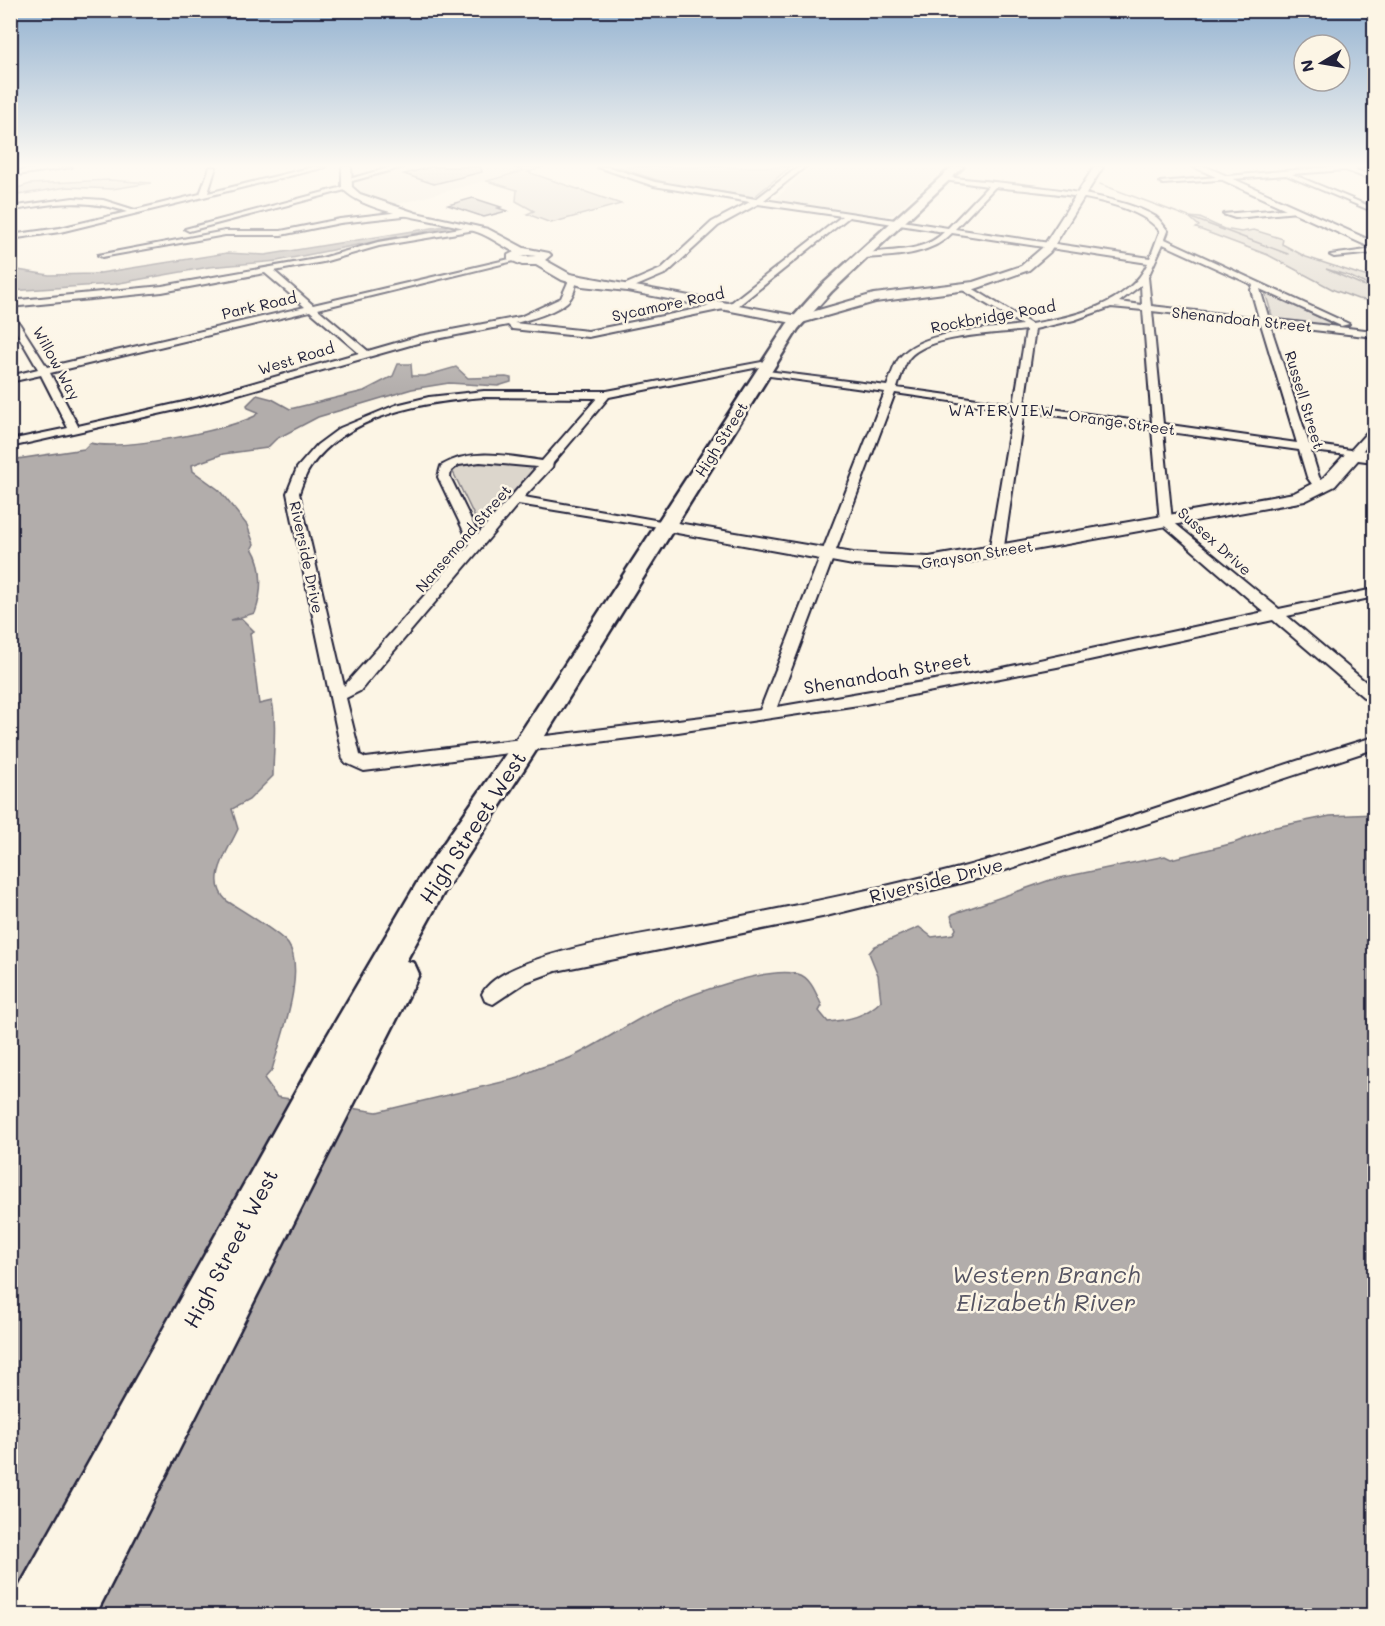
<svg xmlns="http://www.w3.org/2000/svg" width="1385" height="1626" viewBox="0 0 1385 1626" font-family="Mali,sans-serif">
	<rect width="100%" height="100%" fill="#fcf5e5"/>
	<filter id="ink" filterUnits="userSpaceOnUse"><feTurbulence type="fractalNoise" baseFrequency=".0167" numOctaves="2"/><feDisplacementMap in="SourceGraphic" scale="12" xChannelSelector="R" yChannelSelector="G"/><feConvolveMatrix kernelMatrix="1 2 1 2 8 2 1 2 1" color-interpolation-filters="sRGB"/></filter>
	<g filter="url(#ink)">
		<path fill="#ece5d8" d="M413 167H512L521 171 395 205 362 193 352 183Z
			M811 167H946L894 214 884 216 774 200Z"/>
		<path fill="#dcd6cc" stroke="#7f7c84" stroke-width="1.5" d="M514 167H544L528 172 621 204 551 223 527 214 534 211 516 201 517 190 487 181 523 171Z
			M616 167H790L754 197 670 184Z
			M109 180 151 183 112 189 67 187 11 196V190L30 184Z
			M1189 217 1200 218 1224 229 1241 232 1254 230 1283 239 1282 244 1306 257 1374 279V288L1349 276 1326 269 1374 290V301L1358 299 1334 290 1268 255 1196 228 1199 226Z
			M1265 292 1337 326 1273 319Z
			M473 460 538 466 485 526H479L453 472 455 466Z"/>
		<path fill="#b2adab" stroke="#78757e" stroke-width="1.5" d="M444 226 447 227 277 261 209 267 114 284 11 291V269L49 275 94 274 227 253 265 255Z
			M398 364H411L412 376H425L456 367 468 378 506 377 511 378V382L498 386 449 383 412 389 318 417 276 439 267 448 223 454 192 465 193 471 219 490 247 525 254 544 252 548C264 567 262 594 255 613L231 620 242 619 254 631 250 633 259 704 272 701C277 725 273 751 273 776L249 800 232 809 238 829C228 851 205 881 227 901 241 910 280 933 288 944 307 971 280 1040 272 1070L264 1079 277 1097 377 1112 519 1078C535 1066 556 1065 574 1056 603 1042 629 1023 658 1009 689 995 766 966 798 974 811 977 817 996 822 1006L819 1011 828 1022C849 1020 866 1016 881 1001L878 975 869 953 875 946 919 927 932 937 953 934 956 929 951 916 953 914 1050 880 1165 856 1171 859 1234 843 1271 828 1330 816 1374 814V1615L11 1616V460L84 449 90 443C121 451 225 431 255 416L258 412 248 408 247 405 257 395 272 399 290 409 364 391 393 376Z"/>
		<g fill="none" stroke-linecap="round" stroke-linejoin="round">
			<path stroke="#78757e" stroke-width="1.5" d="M1100 184 1288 254"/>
		</g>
		<path fill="#c6c1bb" stroke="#22223b" stroke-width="1.5" d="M431 167H481L482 172 434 184 404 174Z
			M473 198 501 207 498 208 507 211 484 217 448 205Z"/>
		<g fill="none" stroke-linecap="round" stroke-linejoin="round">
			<defs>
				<path id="street" d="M49 167H72L10 176V172Z
					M210 167H216L208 193 313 167H326L60 232 10 239V235L60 228 127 212C88 198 50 203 10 211V207L73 198 103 200 135 210 200 194Z
					M391 167H403L345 183 342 181Z
					M598 167H609L655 182 756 199 798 167H805L764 200 948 228 988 186 943 180 945 177C998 183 1113 190 1156 217 1160 220 1164 226 1168 231L1165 239 1349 324 1341 326 1260 289 1269 319 1374 331V337L1270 325 1309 444 1351 450 1370 429 1374 428V437L1358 456 1311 451 1319 477 1327 488 1325 491H1317L1307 477 1299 450 1163 431 1172 521 1279 609 1374 589V597L1287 616 1374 689V702L1368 701 1273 620 1057 667 865 704 678 732 364 771 346 763 343 759 287 493 297 468 317 445 340 428 396 405 429 397 484 391H607L772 360 774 362 769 365 609 397 553 463 552 467 524 497 666 522 672 526 671 529 518 504 360 691 346 698 360 755 366 758 760 710 885 392 763 375 758 372 759 370 887 386C891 377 894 363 901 356 925 329 988 330 1022 325L961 289V285H967L1031 324C1073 317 1128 305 1148 263L952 233C930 256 893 256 863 258L860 254C888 249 923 254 944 232L849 217 738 306 588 337 512 329 508 325 421 342 203 404 10 447V440L68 428 41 375 10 382V376L38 369 10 321V309L47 367 305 307 265 273 162 292 10 307V301L162 286 322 258 378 242 472 226 475 230 379 246 323 262 274 271 313 305 514 258 518 260 318 309 368 351 420 336 520 317 561 298 569 280 573 277 577 280C575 288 574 296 567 302 555 312 530 320 514 323L588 331 732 302 842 216 758 204 718 226 667 273 627 290 624 285 661 269 712 222 750 202 654 186ZM995 187C1039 192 1132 196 1160 231L1150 258 955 229ZM1163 244 1253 285 1251 290 1259 318 1151 306 1148 277ZM1141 285 1142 305 1119 302ZM1111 307 1143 310 1152 423 1024 405 1035 329 1074 320ZM310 311 359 353 197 399 78 426 50 373ZM1152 311 1261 324 1297 443 1163 424ZM1026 330 1014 404 897 388C900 379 903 369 907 361 923 334 998 334 1026 330ZM895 393 1013 410 989 553 996 557 1003 553 1024 411 1152 429 1160 522 1264 612 993 670 777 707ZM484 397 597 398 542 461C508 456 472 447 441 466L438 477 470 544 344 686 299 493C302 485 305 475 310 468 347 414 424 402 484 397ZM480 462 537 467 478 534 450 477 451 471 459 465Z
					M1328 167H1363L1354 169 1374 177V181L1345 170 1292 174 1374 208V212L1286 175 1163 184 1160 182Z
					M347 186 349 189 189 231 185 229Z
					M1294 208 1297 212 1235 218 1223 214Z
					M409 211 412 215 340 223 281 235H225L102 257 98 255 225 231H281L340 219Z
					M1374 249V253L1334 257 1330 255Z
					M1374 737V749L981 878 822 917 556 971 526 982 493 1004 485 1001 482 994C501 952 660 932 706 923 815 902 924 880 1030 848 1146 814 1258 771 1374 737Z"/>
				<path id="secondary" d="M342 167H351L352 187 360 194 416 213 488 229 524 248 549 253 551 255 545 260 570 274 798 316 874 294 973 282 1021 266 1042 248 1094 167H1103L1050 252 1029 270 975 289 875 302 798 324 627 291 582 286 562 280 536 265H522L508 259V255L514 252C503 246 493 239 482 234 446 218 369 218 342 188ZM528 255 536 256 521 257Z
					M1194 167H1207L1374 242V249Z
					M1354 449 1374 452V462L1358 460 1335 486 1305 501 929 569 853 565 666 531 657 526 666 521 853 553 929 557 1294 493 1323 478 1348 451Z"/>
				<path id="primary" d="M952 167H963L831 292 798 329 535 752 443 894 406 961 414 963 419 974 414 985 95 1616H10L13 1598 324 1041 421 876 517 738 787 324 821 286Z"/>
			</defs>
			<use href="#street" stroke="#22223b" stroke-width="4"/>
			<use href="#secondary" stroke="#22223b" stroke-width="4"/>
			<use href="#primary" stroke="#22223b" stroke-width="5"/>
			<use href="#street" fill="#fcf5e5" fill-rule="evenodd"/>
			<use href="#secondary" fill="#fcf5e5" fill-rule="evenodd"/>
			<use href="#primary" fill="#fcf5e5" fill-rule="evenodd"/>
		</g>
	</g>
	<linearGradient id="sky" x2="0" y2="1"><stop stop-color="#92b1d0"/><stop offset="0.42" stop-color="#fefaf3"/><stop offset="1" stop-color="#fefaf3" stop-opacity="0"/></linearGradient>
	<rect width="1385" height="395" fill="url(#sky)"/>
	<g text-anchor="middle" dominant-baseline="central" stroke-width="5" stroke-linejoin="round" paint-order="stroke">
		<g font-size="15" fill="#22223b" stroke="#fcf5e5">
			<text transform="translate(668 304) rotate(-12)">Sycamore Road</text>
			<text transform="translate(259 305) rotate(-13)">Park Road</text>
			<text transform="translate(993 316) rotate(-10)">Rockbridge Road</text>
			<text transform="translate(1242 319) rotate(6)">Shenandoah Street</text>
			<text transform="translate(296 358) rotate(-17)">West Road</text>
			<text transform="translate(57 363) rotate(61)">Willow Way</text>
			<text transform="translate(1305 400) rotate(73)">Russell Street</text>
			<text transform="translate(1122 422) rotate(8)">Orange Street</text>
			<text transform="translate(721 439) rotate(-58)">High Street</text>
			<text transform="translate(463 538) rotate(-49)">Nansemond Street</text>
			<text transform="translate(1215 541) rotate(42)">Sussex Drive</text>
			<text transform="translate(977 554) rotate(-9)">Grayson Street</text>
			<text transform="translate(307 557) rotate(78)">Riverside Drive</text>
		</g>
		<g font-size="16" letter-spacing="1.5" fill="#22223b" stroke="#fcf5e5">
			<text x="1002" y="409">WATERVIEW</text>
		</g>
		<g font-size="18" fill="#22223b" stroke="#fcf5e5">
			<text transform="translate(887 673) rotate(-10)">Shenandoah Street</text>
			<text transform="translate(936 880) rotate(-14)">Riverside Drive</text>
		</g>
		<g font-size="21" fill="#22223b" stroke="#fcf5e5">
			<text transform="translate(472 827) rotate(-57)">High Street West</text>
			<text transform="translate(230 1248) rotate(-62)">High Street West</text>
		</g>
		<g font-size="24" font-style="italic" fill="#545362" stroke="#fcf5e5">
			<text x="1046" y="1273">Western Branch<tspan x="1046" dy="28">Elizabeth River</tspan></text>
		</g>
	</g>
	<rect width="1385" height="1626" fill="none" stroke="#fcf5e5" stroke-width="36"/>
	<rect x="18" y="18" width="1349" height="1590" fill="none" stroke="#22223b" stroke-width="2" filter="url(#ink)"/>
	<g transform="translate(1322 63) rotate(259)"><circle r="28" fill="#fcf5e5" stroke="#a5a1a1" stroke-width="1.5"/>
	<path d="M0-4.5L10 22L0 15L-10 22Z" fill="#22223b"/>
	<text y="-9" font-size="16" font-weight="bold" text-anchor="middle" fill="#22223b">N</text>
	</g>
</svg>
